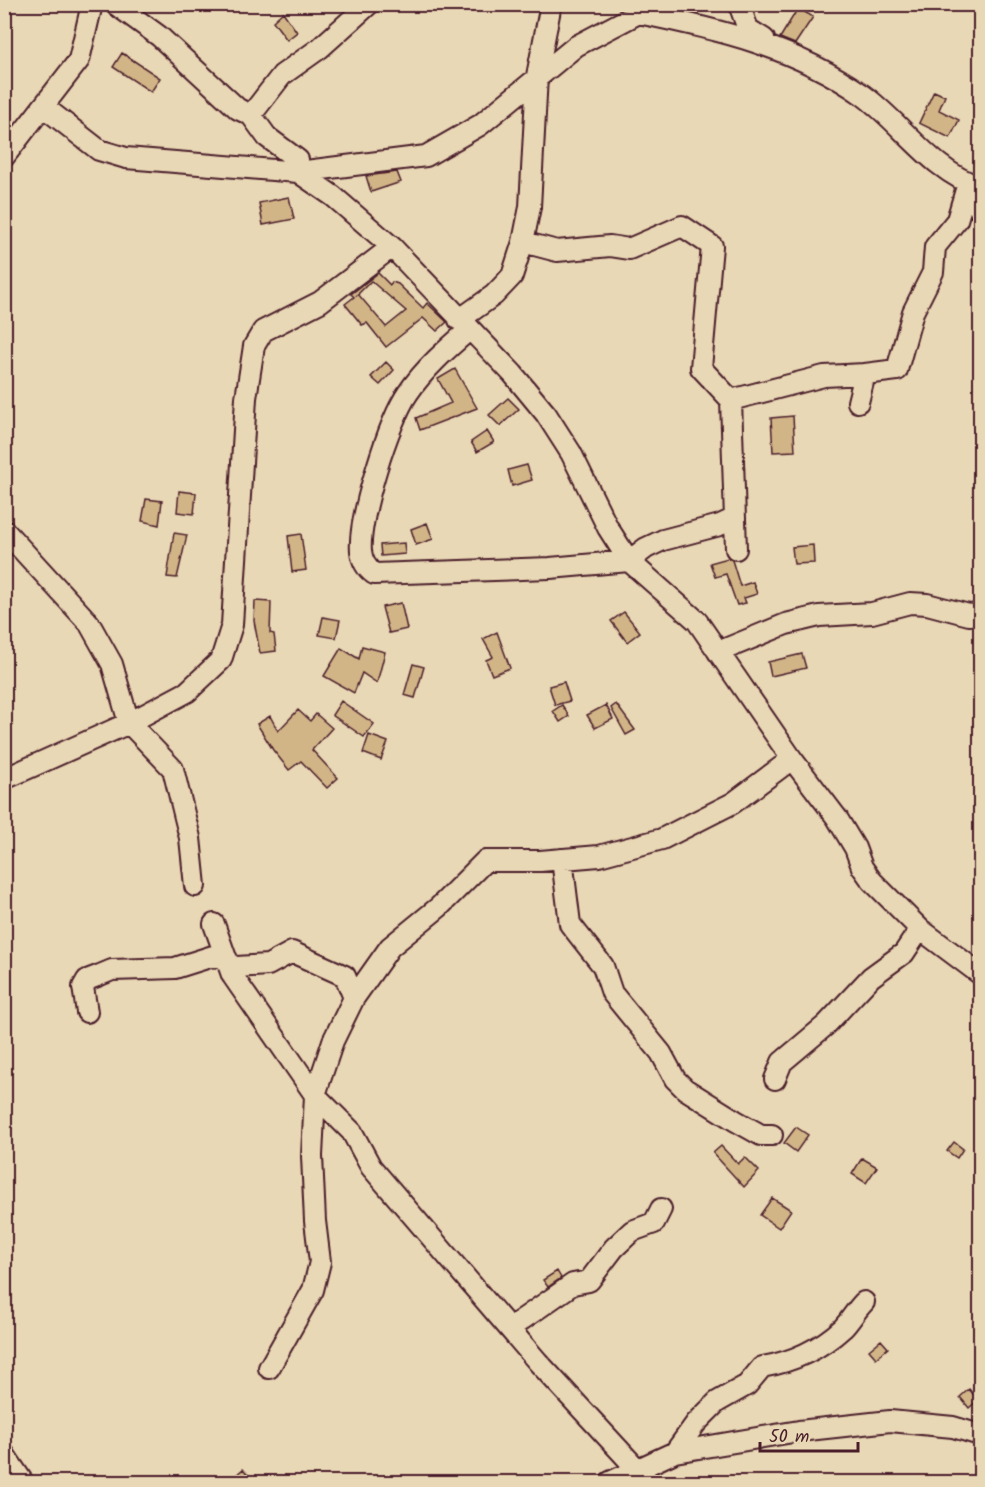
<svg xmlns="http://www.w3.org/2000/svg" width="985" height="1487" viewBox="0 0 985 1487" font-family="Kalam,sans-serif">
	<rect width="100%" height="100%" fill="#e9d8b5"/>
	<filter id="ink" filterUnits="userSpaceOnUse"><feTurbulence type="fractalNoise" baseFrequency=".0167" numOctaves="2"/><feDisplacementMap in="SourceGraphic" scale="12" xChannelSelector="R" yChannelSelector="G"/><feConvolveMatrix kernelMatrix="1 2 1 2 8 2 1 2 1" color-interpolation-filters="sRGB"/></filter>
	<g filter="url(#ink)">
		<path fill="#d2b587" stroke="#4a1f2b" stroke-width="1.5" fill-rule="evenodd" d="M798 8 813 17 795 44 780 38Z
			M283 12 297 32 287 40 273 21Z
			M122 53 160 78 151 92 113 67Z
			M934 91 945 96 939 110 959 120 950 138 919 123Z
			M397 172 401 182 371 192 366 176Z
			M289 197 294 219 263 225 259 203Z
			M378 273 390 285 392 282 398 284 423 308 427 303 447 322 437 331 423 318 386 347 367 323 362 325 345 304 354 297 351 294ZM371 281 406 311 386 327 358 294 356 296Z
			M386 362 394 370 380 385 371 377Z
			M455 369 477 408 420 430 416 418 451 403 438 379Z
			M508 398 519 409 500 426 489 415Z
			M793 416 795 451 773 452 771 418Z
			M487 431 494 442 477 452 471 442Z
			M527 465 532 480 512 486 508 470Z
			M179 491 196 493 194 514 177 512Z
			M146 499 162 501 159 525 142 521Z
			M427 523 433 539 416 545 411 529Z
			M174 533 187 535 177 578 167 577Z
			M301 534 306 570 292 572 288 536Z
			M404 543 405 554 381 556 380 545Z
			M813 545 814 563 794 564 792 547Z
			M728 558 732 560 740 586 753 582 757 594 744 598 746 603 737 605 726 574 715 577 710 563Z
			M255 601 271 602 270 633 274 634 276 651 260 653 254 621Z
			M401 603 407 629 389 633 382 607Z
			M624 612 640 632 627 642 611 621Z
			M323 617 340 620 336 638 319 635Z
			M497 632 510 668 492 675 486 660 493 657 483 639Z
			M362 646 385 652 377 683 362 673 354 693 324 676 341 648 359 659Z
			M802 654 806 668 771 676 768 662Z
			M413 664 424 667 415 698 404 695Z
			M564 682 570 701 555 705 549 686Z
			M341 701 374 724 364 737 332 715Z
			M616 704 635 730 626 735 611 708Z
			M562 705 569 716 560 722 553 711Z
			M606 705 613 719 595 728 587 715Z
			M298 710 310 721 316 714 332 728 312 750 338 778 327 788 301 761 289 770 273 750 257 724 270 716 278 731Z
			M369 735 388 742 381 760 363 753Z
			M796 1127 808 1135 796 1152 784 1143Z
			M954 1142 963 1149 957 1158 947 1151Z
			M721 1146 738 1164 745 1157 759 1171 744 1187 713 1153Z
			M862 1158 877 1167 866 1183 852 1174Z
			M772 1198 791 1210 779 1228 760 1215Z
			M557 1271 561 1278 548 1287 543 1280Z
			M881 1340 888 1348 876 1358 869 1350Z
			M969 1389 978 1400 969 1408 960 1397Z
			M243 1469 255 1482H228Z"/>
		<g fill="none" stroke-linecap="round" stroke-linejoin="round">
			<defs>
				<path id="minor" d="M115 4 159 36 238 109 251 115
					M739 4 748 29 764 39
					M638 13C718 29 795 47 863 95 903 124 932 172 980 187
					M44 107 99 150 126 158 298 172 426 156 480 125 576 46 656 4
					M4 157 79 60 92 4
					M298 172 333 196 392 247 513 374 546 414 571 453 608 528 629 561 697 621 792 759 837 818 855 848 862 867 872 881 920 929 980 974
					M298 172V160L267 137 251 115 282 75 320 48 369 4
					M523 242 557 251 610 246 629 249 682 226 712 246 701 368 731 400 824 376 865 374
					M459 320 494 295 512 276 523 242 530 207 537 76 551 4
					M469 330C447 349 424 369 408 393 389 420 358 519 361 551 362 561 366 568 374 574L550 568 629 561 646 548 663 540 720 525 735 518
					M731 400 736 549
					M858 402 865 374 897 370 913 312 933 272 935 247 957 220 968 183 980 210
					M4 530 89 623 112 664 129 723 173 769 190 838 195 886
					M718 652 786 624 819 616 872 613 910 603 927 604 969 615 980 614
					M4 779 129 723 187 692 221 660 232 625 246 398 254 346 263 331 320 302 392 247
					M562 859 570 924 603 966 612 993 661 1053 675 1079 685 1089 736 1121 761 1135H772
					M214 924 232 975 315 1095 352 1132 371 1167 538 1362 649 1482
					M232 975 237 967 268 965 292 952 345 976 354 998
					M87 1012 83 987 87 980 100 975 112 970 175 968 213 956 227 959
					M775 1079 782 1062 826 1025 871 977 904 953 920 929
					M510 1328 573 1284 589 1281 614 1248 632 1231 654 1223 661 1209
					M269 1368 313 1290 320 1262 315 1221 312 1156 315 1095 333 1041 354 998 390 947 439 907 485 861H540L599 856 662 839 733 803 792 759
					M675 1452 696 1423 717 1402 747 1385 762 1367C793 1362 819 1350 843 1328 850 1321 856 1310 864 1302
					M4 1454 23 1482
					M610 1482 675 1452 799 1431 890 1421 953 1427 980 1435"/>
			</defs>
			<use href="#minor" stroke="#4a1f2b" stroke-width="24"/>
			<use href="#minor" stroke="#e9d8b5" stroke-width="20"/>
		</g>
	</g>
	<rect width="985" height="1487" fill="none" stroke="#e9d8b5" stroke-width="24"/>
	<rect x="12" y="12" width="961" height="1463" fill="none" stroke="#4a1f2b" stroke-width="2" filter="url(#ink)"/>
	<path d="M760 1442v9h98v-9" fill="none" stroke="#4a1f2b" stroke-width="3"/>
	<text x="769" y="1442" font-size="18" fill="#4a1f2b" stroke="#e9d8b5" stroke-width="4.5" paint-order="stroke">50 m</text>
</svg>
